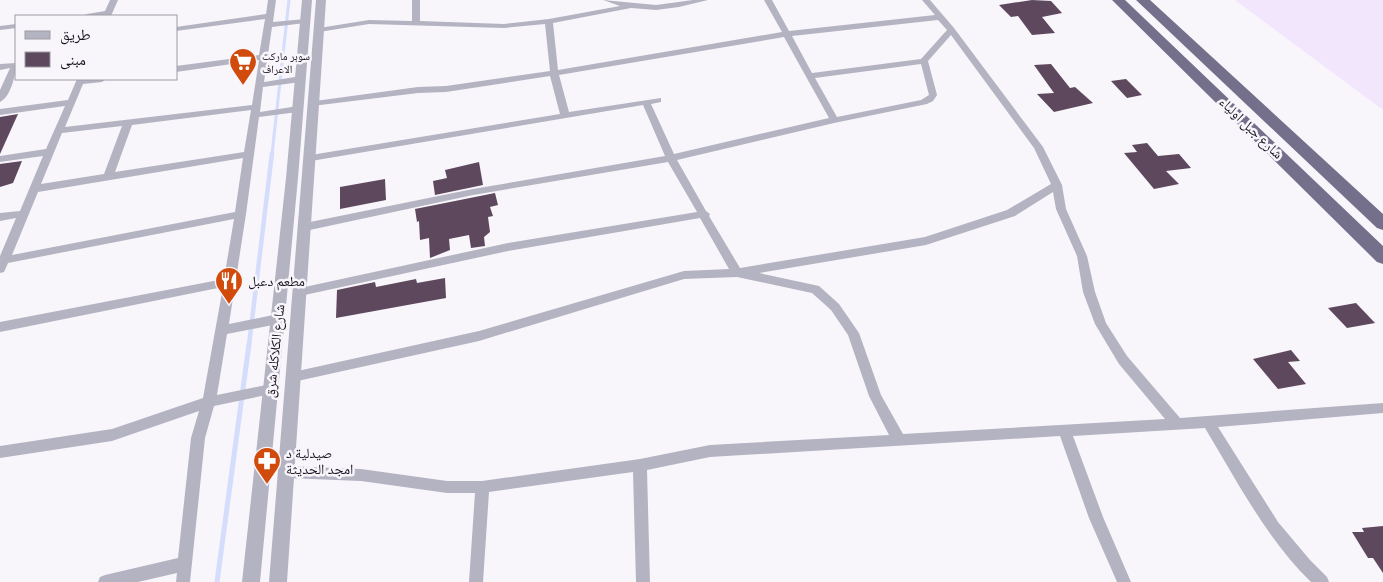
<svg xmlns="http://www.w3.org/2000/svg" width="1383" height="582" viewBox="0 0 1383 582" font-family="Karla,'Noto Naskh Arabic',sans-serif">
	<rect width="100%" height="100%" fill="#f8f5fb"/>
	<path fill="#f2e6fd" d="M1235 0H1383V110Z"/>
	<g fill="none" stroke-linecap="round" stroke-linejoin="round">
		<path stroke="#d4ddfc" stroke-width="3" d="M272 154 289 0"/>
		<path stroke="#d4ddfc" stroke-width="4.5" d="M249 345 272 153"/>
		<path stroke="#d4ddfc" stroke-width="5" d="M217 582 249 344"/>
	</g>
	<path fill="#5e485d" d="M1032 0 1051 1 1062 13 1042 17 1055 33 1032 35 1018 16 1011 17 999 5Z
		M1051 64 1070 88 1075 87 1093 103 1054 112 1037 94 1054 93 1034 65Z
		M1126 79 1142 95 1127 98 1111 81Z
		M18 114 0 154V117Z
		M1147 143 1158 156 1179 154 1191 168 1166 171 1179 184 1154 189 1124 153 1137 152 1132 145Z
		M22 161 13 183 0 187V164Z
		M479 162 483 185 435 195 433 181 447 178 445 170Z
		M385 179 386 200 340 209V187Z
		M495 193 498 205 490 207 493 216 488 217 490 232 484 237 485 246 471 248 469 235 449 239 450 250 430 258 429 238 420 240 419 221 417 222 415 209Z
		M445 278 446 298 336 318 337 290 375 282 376 287 416 279 417 283Z
		M1356 303 1375 323 1347 328 1328 308Z
		M1291 350 1300 361 1288 362 1306 384 1278 389 1253 359Z
		M1383 526V573L1373 558H1368L1352 532H1364L1362 528Z"/>
	<g fill="none" stroke-linecap="round" stroke-linejoin="round">
		<path fill="#b4b3c1" fill-rule="evenodd" d="M110 0H118L111 16H83L87 14 105 11Z
			M268 0H276L273 22 305 19 309 21 305 23 272 27 264 82 301 76 305 79 301 82 263 87 260 112 298 106 303 109 298 112 259 117 246 214 229 324 278 314 282 316 284 319 282 322 278 324 227 334 217 395 271 384 275 385 277 389 275 393 271 394 214 406 205 438 190 582H176L177 573 138 582H98L100 577 105 575 178 558 191 438 199 411 112 441 0 458V446L112 429 203 398 223 287 0 332V322L224 279 234 219 8 263 4 272 0 273V256L16 218 0 221V213L20 211 43 156 0 162V156L46 149 65 106 0 115V109L68 100 77 79H106L102 82 83 84 65 127 252 105 259 60 176 72V66L259 55 265 19 176 31V27L266 14ZM251 110 244 152 115 172 132 125ZM122 126 104 174 41 184 62 133ZM243 158 235 212 12 255 38 192Z
			M412 0H420V21L504 24 549 19 620 6 603 0 656 5 693 0H708L679 7 656 10 631 8 553 23 558 70 782 32 764 0H772L789 31 935 15 922 0H930L954 28 1043 147 1062 185 1066 209 1087 256 1095 292 1106 323 1127 356 1180 418 1383 403V413L1218 427 1278 522 1310 560 1327 577 1329 582H1311C1266 538 1237 481 1205 428L1073 436 1103 517 1131 582H1117L1089 518 1060 436 710 457 647 470 650 582H636L633 472 489 492 483 582H469L475 493H447L361 481 287 478 282 476 280 472 282 468 287 466 361 469 447 481H482L640 459 710 445 889 435 869 396 848 335 831 310 812 293 737 277 684 279 479 341 293 382 289 381 287 377 289 373 293 372 479 331 684 271 729 269 700 218 508 251 300 296 296 295 294 292 296 289 300 288 508 243 697 212 668 162 473 195 305 231 301 230 300 227 305 223 473 189 665 156 643 105 311 161 308 160 306 158 308 156 311 155 560 114 550 76 446 92 418 93 312 106V102L315 101 418 87 446 86 550 71 545 24 504 28 369 24 319 32 315 30 319 28 369 20 412 21ZM938 20 947 30 921 59 812 73 792 36ZM951 35 1034 148 1051 184 1007 210 925 237 740 268 709 216 710 214 706 211 677 160 834 123 927 104 933 101 937 95 928 61ZM784 37 829 118 674 154 651 104 661 102V98L569 112 559 75ZM921 64 929 95 921 100 837 117 815 78ZM1053 192 1056 209 1077 256 1083 292 1095 324 1119 364 1165 419 903 434 881 395 859 333 839 304 819 286 759 273 926 245 1015 216Z
			M16 24V28L0 30V26Z
			M16 63C16 74 11 97 0 102V90L10 68 0 70V64Z"/>
		<path fill="#b4b3c1" fill-rule="evenodd" d="M302 0H312L298 178 260 582H242L286 178Z
			M316 0H326L287 582H269Z"/>
		<path fill="#74708b" fill-rule="evenodd" d="M1112 0H1125L1383 246V264L1377 262Z
			M1136 0H1150L1383 214V230L1377 228Z"/>
	</g>
	<defs>
		<symbol id="supermarket-pin" viewBox="-11 -11 22 30"><path d="M0 17L-7.5 6A9.5 9.5 0 1 1 7.5 6Z" fill="#d14b0c" stroke="#f8f5fb"/><path d="M-6-5.5h2.5l.6 2H6L4.5 2H-2.5L-4.4-4H-6ZM-1.5 3.2a1.3 1.3 0 1 0 .1 0ZM3 3.2a1.3 1.3 0 1 0 .1 0Z" fill="#fff"/></symbol>
		<symbol id="restaurant-pin" viewBox="-11 -11 22 30"><path d="M0 17L-7.5 6A9.5 9.5 0 1 1 7.5 6Z" fill="#d14b0c" stroke="#f8f5fb"/><path d="M-5-6h1v4h1v-4h1v4h1v-4h1v5L-1.5 .5V6h-2V.5L-5-1ZM5-6V6H3V1.5H1.5Q1.5-4 5-6Z" fill="#fff"/></symbol>
		<symbol id="pharmacy-pin" viewBox="-11 -11 22 30"><path d="M0 17L-7.5 6A9.5 9.5 0 1 1 7.5 6Z" fill="#d14b0c" stroke="#f8f5fb"/><path d="M-2-6h4v4h4v4h-4v4h-4v-4h-4v-4h4Z" fill="#fff"/></symbol>
	</defs>
	<g fill-rule="evenodd">
		<use href="#supermarket-pin" x="227" y="46" width="32" height="43"/>
		<use href="#restaurant-pin" x="213" y="265" width="32" height="43"/>
		<use href="#pharmacy-pin" x="251" y="445" width="32" height="43"/>
	</g>
	<g text-anchor="middle" dominant-baseline="central" stroke-width="5" stroke-linejoin="round" paint-order="stroke">
		<g font-size="11" fill="#1a141f" stroke="#f8f5fb" text-anchor="start">
			<text x="262" y="56">سوبر ماركت<tspan x="262" dy="13">الاعراف</tspan></text>
		</g>
		<g font-size="14" fill="#1a141f" stroke="#f8f5fb">
			<text transform="translate(1251 128) rotate(44)">شارع جبل اولياء</text>
			<text transform="translate(275 351) rotate(-84)">شارع الكلاكله شرق</text>
		</g>
		<g font-size="14" fill="#1a141f" stroke="#f8f5fb" text-anchor="start">
			<text x="248" y="281">مطعم دعبل</text>
			<text x="286" y="453">صيدلية د<tspan x="286" dy="16">امجد الحديثة</tspan></text>
		</g>
	</g>
	<rect x="15" y="15" width="162" height="65" fill="#f8f5fb" stroke="#9f9ba3"/>
	<rect x="25" y="31" width="25" height="8" fill="#b4b3c1" stroke="#9f9ba3"/>
	<text x="60" y="40" font-size="15" fill="#1a141f">طريق</text>
	<rect x="25" y="52" width="25" height="15" fill="#5e485d" stroke="#9f9ba3"/>
	<text x="60" y="65" font-size="15" fill="#1a141f">مبنى</text>
</svg>
